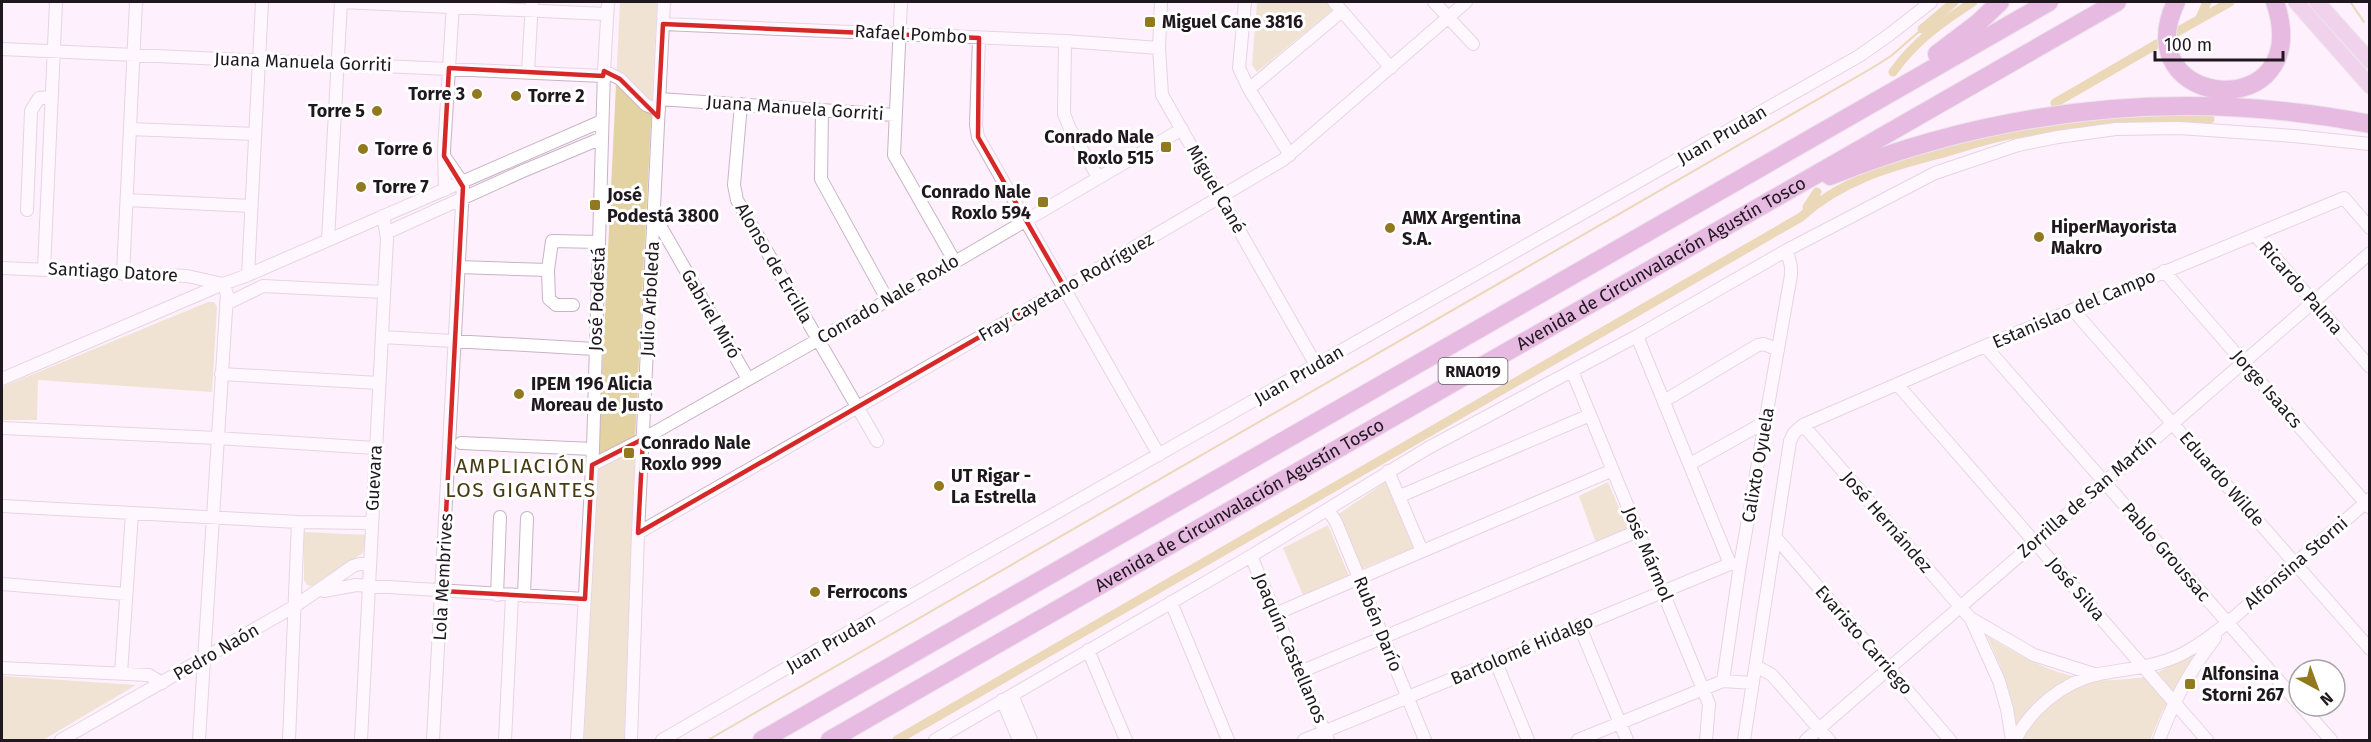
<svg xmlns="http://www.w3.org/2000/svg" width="2371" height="742" viewBox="0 0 2371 742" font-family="'Fira Sans',sans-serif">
	<rect width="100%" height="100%" fill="#fef0fc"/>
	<path fill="#e3d3a2" d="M620 2H657L635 438 598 457Z
		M1257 2H1327L1334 9 1257 72 1252 65Z
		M208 302H214L217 307 212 392 38 380 37 420H2V387Z
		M635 450 624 740H584L597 469Z
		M1387 481 1413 548 1361 569 1337 515Z
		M1608 482 1628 529 1596 543 1579 496Z
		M1328 525 1349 576 1303 595 1283 548Z
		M304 532 366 535 363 553 312 586 307 585 304 580Z
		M1987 636C2031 663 2073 686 2126 679 2135 678 2146 678 2154 674 2170 667 2186 656 2202 647L2162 712 2150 740H2016C2017 702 2003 671 1987 636Z
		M2 676 136 685 43 740H2Z"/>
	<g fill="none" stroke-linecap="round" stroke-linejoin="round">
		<path stroke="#d5ba66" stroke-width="2" d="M2351 3 2364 22
			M708 740 1872 68 1891 56 1922 29"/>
		<path stroke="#d5ba66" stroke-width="9" d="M2200 18 2207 2
			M1922 29 1954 2
			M2175 33 2230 2
			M1893 72C1915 41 1942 22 1973 2
			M2055 103 2157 44
			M1807 207 1817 192
			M897 740 1801 217C1839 182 1886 168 1936 155 1962 148 1988 138 2015 134 2079 123 2145 120 2210 119"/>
		<defs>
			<path id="minor" d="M341 2 607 14
				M901 2 894 155 955 262
				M1161 2 1159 48 1162 95 1316 365
				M1245 2 1239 68 1249 89 1290 155
				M1334 2 1391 68
				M1434 2 1473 44
				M663 24 1065 41 1159 48
				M979 38 976 125 978 137 1159 455
				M1065 41 1064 114 1070 129 1098 177
				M2 49 603 76
				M528 71 532 2
				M604 71 620 79 646 105 659 110
				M1249 89 1342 11
				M659 99 895 115
				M741 104 734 185 737 200 877 441
				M822 110 821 179 887 299
				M130 129 255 134
				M445 190 444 150 453 3
				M127 200 251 206
				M27 210 31 111 39 98 51 97
				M653 219 662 229 748 379
				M386 233 523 171 602 138
				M2256 236 2370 367
				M328 240 341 2
				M459 267 548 270
				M2 268 187 276 223 284
				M44 269 56 2
				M2164 271 2369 507
				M123 274 136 2
				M248 275 262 2
				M226 304 263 286 383 292
				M573 305H556L549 299 548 270 552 241 599 242
				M2073 310 2370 649
				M1637 336 1730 564
				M382 337 595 349
				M1985 346 2299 704
				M1572 371 1709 704 1706 740
				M221 374 379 383
				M2 379 223 284 248 275 602 121
				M1897 384 2207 740
				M1664 401 1758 345 1764 344 1778 350
				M1803 425 1971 619 1999 681 2007 709 2012 740
				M2 428 217 438 375 448
				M461 443 593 449
				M1690 464 1760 425H1765
				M592 465 643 439 955 262 1182 129
				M1388 471 1422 551
				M1400 496 1590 415
				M2 506 298 522 371 523
				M1328 510 1336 522 1359 578 1425 740
				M638 533 1065 288 1283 160 1466 2
				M1777 539 1950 740
				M1251 556 1328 740
				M2 584 125 594
				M324 591 356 585 585 599
				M497 595 500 517
				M524 596 527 518
				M1171 602 1228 740
				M1275 614 1613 470
				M1972 619 2034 655 2097 675
				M1579 625 1627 740
				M1088 650 1126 740
				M1495 660 1528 740
				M1756 666 1772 675 1829 740
				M2 668 149 675 162 683
				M1300 672 1638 531
				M121 673 132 513
				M1723 681 1740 565 1791 275V267L1787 250
				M1012 695 1031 740
				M1002 700 1019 740
				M2301 706 2331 740
				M61 740 295 606 353 566 360 564H369
				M199 740 227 294 223 284
				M289 740 298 522
				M361 740 387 238 383 216
				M433 740 463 187 462 182 444 156
				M505 740 512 596
				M577 740 593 449 604 71 608 2
				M631 740 638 533 664 2
				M662 740 961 567 1859 56 1889 35 1931 2
				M935 740 1251 556 1428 448 1637 336 1787 250 1935 173 2018 145 2058 137 2116 129 2179 128 2294 136 2370 144
				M1304 740 1730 564 1740 565
				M1578 740 1723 681 1753 683
				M1744 740 1790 441 1794 433 1803 425 1985 346 2344 198 2370 228
				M1806 740 2370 253
				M2015 740C2031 709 2063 682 2099 674 2131 668 2162 667 2191 649 2218 633 2242 610 2266 589 2300 559 2335 529 2370 499
				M2159 740C2174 700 2189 672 2215 638"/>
			<path id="major" d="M2296 2 2370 86
				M2317 2 2370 61"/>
			<g id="highway">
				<path d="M2176 2C2124 111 2317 127 2275 2"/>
				<path d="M1937 54 1978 23 2000 2"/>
				<path d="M1830 176C2006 106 2184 88 2370 124"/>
				<path d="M762 740 2049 2"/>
				<path id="s1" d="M830 740 2117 2"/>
			</g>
		</defs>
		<use href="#minor" stroke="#c9b3c5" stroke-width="14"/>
		<use href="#major" stroke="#d7d5d7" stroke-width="17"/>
		<use href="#highway" stroke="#d7d5d7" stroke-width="20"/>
		<use href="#minor" stroke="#fff" stroke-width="12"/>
		<use href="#major" stroke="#e0aeda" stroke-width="15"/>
		<use href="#highway" stroke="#cc78c2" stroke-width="18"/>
	</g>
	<path d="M0 0H2371V742H0ZM663 24 979 38 978 137 1065 288 638 533 643 439 592 465 585 599 442 591 463 187 444 156 449 68 603 76 604 71 620 79 658 117Z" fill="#fef0fc" fill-opacity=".55" fill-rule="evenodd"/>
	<path fill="none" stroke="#d62828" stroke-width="4.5" stroke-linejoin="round" d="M663 24 979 38 978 137 1065 288 638 533 643 439 592 465 585 599 442 591 463 187 444 156 449 68 603 76 604 71 620 79 658 117Z"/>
	<g fill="#92791f" stroke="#fff" stroke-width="2">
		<rect x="1144" y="16" width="12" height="12" rx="3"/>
		<circle cx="477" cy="94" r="6"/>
		<circle cx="516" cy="96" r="6"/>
		<circle cx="377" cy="111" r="6"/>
		<rect x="1160" y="141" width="12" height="12" rx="3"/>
		<circle cx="363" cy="149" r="6"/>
		<circle cx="361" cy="187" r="6"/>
		<rect x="1037" y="196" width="12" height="12" rx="3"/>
		<rect x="589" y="199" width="12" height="12" rx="3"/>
		<circle cx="1390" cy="228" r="6"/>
		<circle cx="2039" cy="237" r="6"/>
		<circle cx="519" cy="394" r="6"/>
		<rect x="623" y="447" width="12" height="12" rx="3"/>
		<circle cx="939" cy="486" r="6"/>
		<circle cx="815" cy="592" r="6"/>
		<rect x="2184" y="678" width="12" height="12" rx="3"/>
	</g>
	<g text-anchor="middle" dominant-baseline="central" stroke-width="6" stroke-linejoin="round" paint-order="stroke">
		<rect fill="#fff" stroke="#635d62" stroke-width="1.5" x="1438.5" y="358" width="69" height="26" rx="4.5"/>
		<g font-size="16" font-weight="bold" fill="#20181f">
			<text x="1473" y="371">RNA019</text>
		</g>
		<g font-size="18" font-weight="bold" fill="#20181f" stroke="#fff" text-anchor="start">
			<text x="1162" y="22">Miguel Cane 3816</text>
			<text x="465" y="94" text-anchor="end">Torre 3</text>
			<text x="528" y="96">Torre 2</text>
			<text x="365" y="111" text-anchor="end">Torre 5</text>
			<text x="1154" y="137" text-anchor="end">Conrado Nale<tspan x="1154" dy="21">Roxlo 515</tspan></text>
			<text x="375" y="149">Torre 6</text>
			<text x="373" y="187">Torre 7</text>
			<text x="1031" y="192" text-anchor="end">Conrado Nale<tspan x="1031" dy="21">Roxlo 594</tspan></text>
			<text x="607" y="195">José<tspan x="607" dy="21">Podestá 3800</tspan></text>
			<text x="1402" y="218">AMX Argentina<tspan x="1402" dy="21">S.A.</tspan></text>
			<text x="2051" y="227">HiperMayorista<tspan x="2051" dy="21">Makro</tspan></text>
			<text x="531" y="384">IPEM 196 Alicia<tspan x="531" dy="21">Moreau de Justo</tspan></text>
			<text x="641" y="443">Conrado Nale<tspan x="641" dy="21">Roxlo 999</tspan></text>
			<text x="951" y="476">UT Rigar -<tspan x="951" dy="21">La Estrella</tspan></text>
			<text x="827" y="592">Ferrocons</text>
			<text x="2202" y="674">Alfonsina<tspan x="2202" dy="21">Storni 267</tspan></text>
		</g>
		<g font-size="18" fill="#20181f" stroke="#fff">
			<text transform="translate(911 34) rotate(3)">Rafael Pombo</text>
			<text transform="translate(303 62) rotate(2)">Juana Manuela Gorriti</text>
			<text transform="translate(795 108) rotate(4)">Juana Manuela Gorriti</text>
			<text transform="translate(1722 135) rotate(-30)">Juan Prudan</text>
			<text transform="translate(1216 189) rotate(60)">Miguel Cané</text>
			<text transform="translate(774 263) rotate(60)">Alonso de Ercilla</text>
			<text stroke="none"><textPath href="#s1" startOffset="958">Avenida de Circunvalación Agustín Tosco</textPath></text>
			<text transform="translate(113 272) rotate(3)">Santiago Datore</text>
			<text transform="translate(1066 287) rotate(-30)">Fray Cayetano Rodríguez</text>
			<text transform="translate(2301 288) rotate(49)">Ricardo Palma</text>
			<text transform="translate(597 299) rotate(-88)">José Podestá</text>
			<text transform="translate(650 299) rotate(-87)">Julio Arboleda</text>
			<text transform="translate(888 299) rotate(-30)">Conrado Nale Roxlo</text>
			<text transform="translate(2074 309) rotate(-23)">Estanislao del Campo</text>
			<text transform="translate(711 314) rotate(60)">Gabriel Miró</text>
			<text transform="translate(1299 375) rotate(-30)">Juan Prudan</text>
			<text transform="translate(2267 389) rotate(49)">Jorge Isaacs</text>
			<text transform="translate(1758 465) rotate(-80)">Calixto Oyuela</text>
			<text transform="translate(374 478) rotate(-87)">Guevara</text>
			<text transform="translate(2222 479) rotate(49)">Eduardo Wilde</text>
			<text transform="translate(2087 496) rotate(-41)">Zorrilla de San Martín</text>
			<text stroke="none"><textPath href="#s1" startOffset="472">Avenida de Circunvalación Agustín Tosco</textPath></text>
			<text transform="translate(1887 522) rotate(49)">José Hernández</text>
			<text transform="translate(2166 552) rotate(49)">Pablo Groussac</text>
			<text transform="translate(1648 554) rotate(67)">José Mármol</text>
			<text transform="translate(2296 563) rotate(-41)">Alfonsina Storni</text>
			<text transform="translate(443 577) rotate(-87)">Lola Membrives</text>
			<text transform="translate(2076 589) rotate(49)">José Silva</text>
			<text transform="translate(1378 624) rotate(68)">Rubén Darío</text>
			<text transform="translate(1864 640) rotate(49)">Evaristo Carriego</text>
			<text transform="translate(831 643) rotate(-30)">Juan Prudan</text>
			<text transform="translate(1290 648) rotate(67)">Joaquín Castellanos</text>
			<text transform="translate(1522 650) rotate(-23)">Bartolomé Hidalgo</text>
			<text transform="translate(216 652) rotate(-30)">Pedro Naón</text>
		</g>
		<g font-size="21" letter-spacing="1.5" fill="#483b13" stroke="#fff">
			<text x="521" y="466">AMPLIACIÓN<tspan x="521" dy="24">LOS GIGANTES</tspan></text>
		</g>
	</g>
	<rect width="2371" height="742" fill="none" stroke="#20181f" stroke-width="6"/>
	<g transform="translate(2317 688) rotate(139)"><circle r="28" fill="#ffffff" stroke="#a6a3a5" stroke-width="1.5"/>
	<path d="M0-4.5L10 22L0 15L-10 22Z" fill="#92791f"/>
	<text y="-9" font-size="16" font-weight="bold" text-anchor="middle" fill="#20181f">N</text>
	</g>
	<path d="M2155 51v9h128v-9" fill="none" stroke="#20181f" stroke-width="3"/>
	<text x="2164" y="51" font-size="18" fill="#20181f" stroke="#ffffff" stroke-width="4.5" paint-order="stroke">100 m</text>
</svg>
